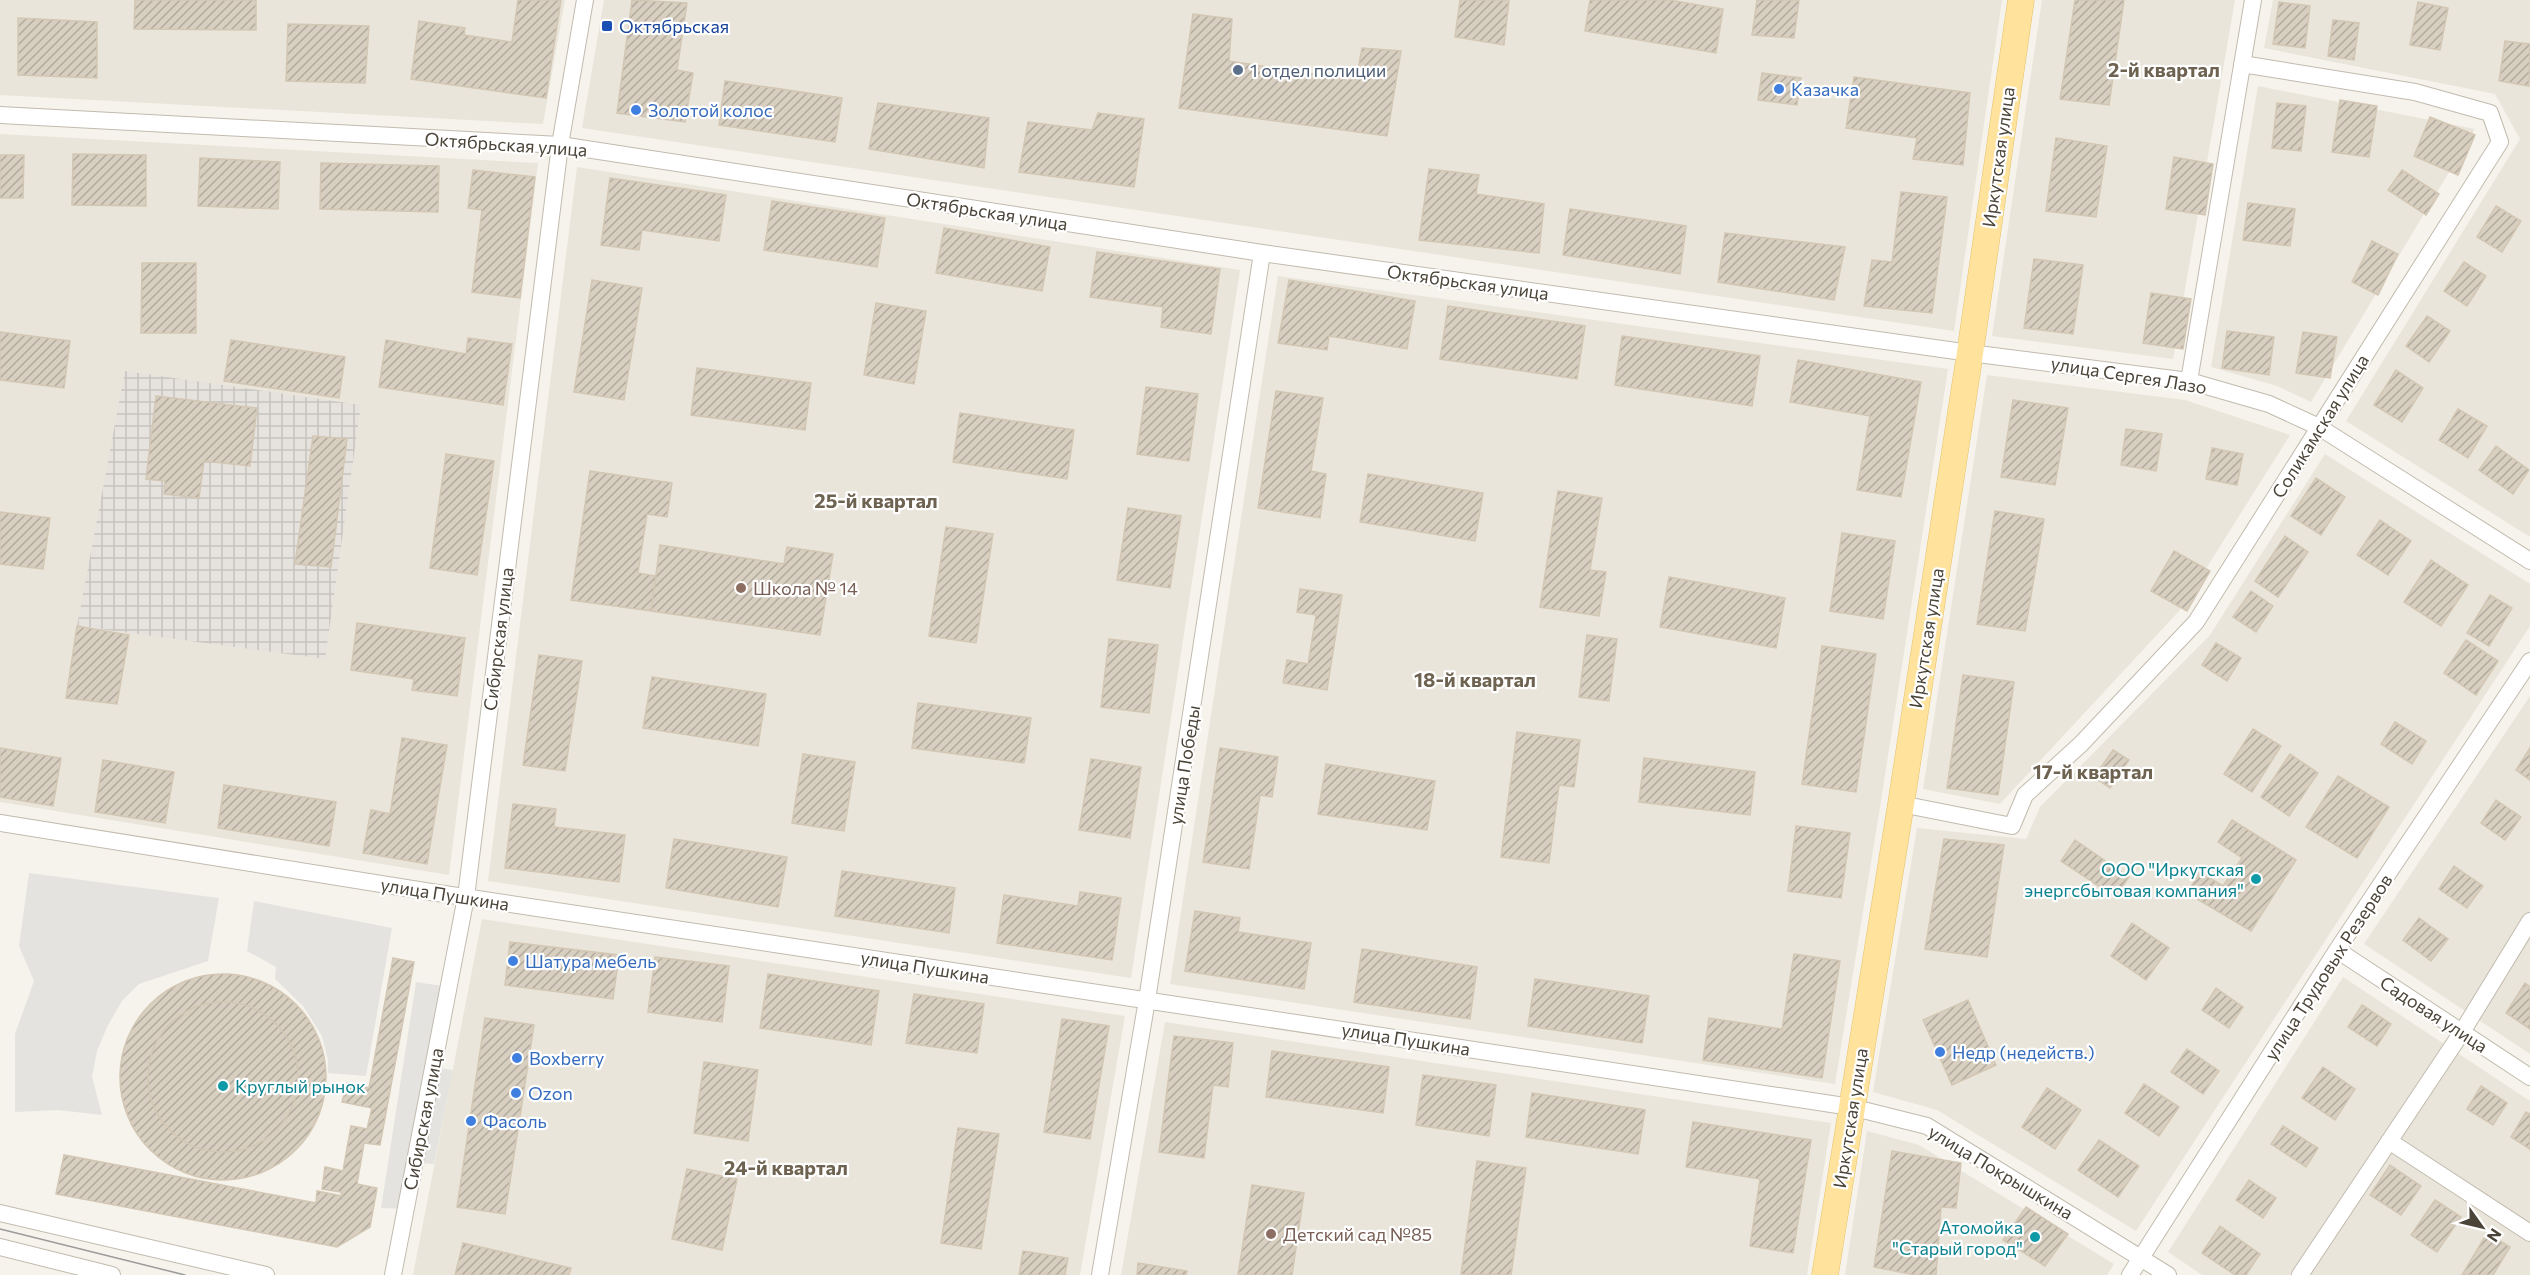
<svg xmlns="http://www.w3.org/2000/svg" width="2530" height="1275" viewBox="0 0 2530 1275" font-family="Commissioner,sans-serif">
	<defs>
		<pattern id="industrial-grid" width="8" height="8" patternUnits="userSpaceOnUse" patternTransform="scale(1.5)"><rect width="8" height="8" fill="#e6e2dd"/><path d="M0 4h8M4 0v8" fill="none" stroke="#c7c3be"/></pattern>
		<pattern id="building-hatch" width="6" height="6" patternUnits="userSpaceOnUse" patternTransform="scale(1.5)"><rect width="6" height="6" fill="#d8cfc1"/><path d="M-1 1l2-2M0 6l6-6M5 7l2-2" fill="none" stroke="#b1aa9e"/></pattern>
	</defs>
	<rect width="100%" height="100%" fill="#f6f3ec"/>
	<path fill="#eae5da" d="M0 0H565L543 124 0 95Z
		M604 0H2002L1954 331 582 128Z
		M2042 0H2235L2173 359 1992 336Z
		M2273 0H2530V537L2346 421 2520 139 2495 94 2264 48Z
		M2258 86 2475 129 2311 402 2277 386 2211 367Z
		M0 134 538 163 449 875 0 802Z
		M577 167 1240 270 1131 978 488 881Z
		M1278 276 1948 369 1881 801 1835 1084 1170 984Z
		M1987 375 2185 400 2290 435 2180 610 2000 804 1923 789Z
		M2325 454 2530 584V626L2136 1231 1937 1110 1873 1092 1917 828 2026 839 2040 807 2210 635Z
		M2530 696V1054L2364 944Z
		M482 919 1125 1016 1080 1275H413Z
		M2343 977 2530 1101V1275H2202L2168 1252Z
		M1165 1022 1831 1123 1807 1275H1121Z
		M1867 1131 1919 1145 2114 1264 2107 1275H1845Z"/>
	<path fill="url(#industrial-grid)" d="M125 371 361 405 325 659 77 626Z"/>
	<path fill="#e5e3e0" d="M29 873 219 898 208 961 139 984 122 1001 107 1027 97 1051 92 1077 102 1115 58 1110 15 1112V1034L34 981 19 946Z
		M254 901 392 928 366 1076 328 1073V1060L322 1036 303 1006 275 979 276 967 247 951Z
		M416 982 449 987 434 1067 453 1070 434 1164 415 1163 406 1209 381 1208Z"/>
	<path fill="url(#building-hatch)" stroke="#d3c7b4" stroke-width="1.5" d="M135 0H256V30L134 29Z
		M518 0H561L546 98 411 79 419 21 465 28 464 35 512 42Z
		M632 0 687 3 677 70 693 73 685 122 617 113Z
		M1460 0H1509L1504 45 1455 37Z
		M1590 0H1669L1723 9 1716 53 1585 31Z
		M1757 0H1799L1794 38 1752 35Z
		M2075 0H2124L2109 105 2060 99Z
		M2279 2 2310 6 2305 48 2273 44Z
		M2418 2 2448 8 2440 50 2410 45Z
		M1193 14 1232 19 1229 61 1356 80 1362 48 1401 51 1387 136 1179 108Z
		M18 18 97 22V78L18 75Z
		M2333 20 2359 23 2354 60 2328 56Z
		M288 24 369 26 365 83 286 81Z
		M2505 41 2530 44 2529 86 2499 81Z
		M1762 73 1801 78 1797 105 1758 100Z
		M1854 77 1970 93 1963 165 1913 159 1917 138 1846 128Z
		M725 81 842 98 835 142 719 125Z
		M2340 100 2377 106 2369 157 2332 152Z
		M878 103 989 118 984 168 869 149Z
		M2277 103 2306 106 2301 151 2272 148Z
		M1098 113 1144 119 1134 187 1019 172 1028 122 1092 130Z
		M2430 117 2475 135 2458 175 2414 156Z
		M2056 138 2107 146 2096 217 2046 211Z
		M73 154 146 155V206L72 205Z
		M0 155H24L23 198H0Z
		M2174 157 2213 164 2205 215 2166 209Z
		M200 158 280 162 278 209 198 206Z
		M321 163 439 166 438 212 320 209Z
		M1429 169 1479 175 1476 194 1544 204 1539 253 1419 240Z
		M473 170 535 177 520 298 472 292 482 210 468 208Z
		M2402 170 2439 194 2426 215 2388 190Z
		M610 178 726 195 719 241 642 230 639 250 601 245Z
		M1901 192 1947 197 1932 313 1864 306 1872 260 1892 262Z
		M772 201 885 218 877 267 764 250Z
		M2248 203 2295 209 2290 246 2243 240Z
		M2496 206 2521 221 2502 252 2477 237Z
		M1570 209 1686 226 1680 274 1563 255Z
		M944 228 1050 247 1042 291 936 273Z
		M1725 233 1845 247 1834 300 1718 282Z
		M2372 241 2398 254 2378 295 2352 282Z
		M1097 252 1220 269 1211 334 1161 327 1163 307 1090 297Z
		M2034 259 2083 265 2073 334 2024 328Z
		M2464 262 2486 276 2467 306 2444 291Z
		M142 263H196V333H141Z
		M592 280 642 288 624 400 574 392Z
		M1289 280 1415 301 1407 349 1329 336 1327 350 1278 343Z
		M2151 293 2191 299 2183 349 2143 343Z
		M876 303 926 311 914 384 864 375Z
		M1448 306 1585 326 1577 379 1440 359Z
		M2427 316 2450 331 2429 362 2406 346Z
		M2227 331 2274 337 2269 375 2222 368Z
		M0 332 70 341 64 388 0 380Z
		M2303 332 2337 337 2330 378 2296 373Z
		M1622 336 1760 356 1752 406 1615 385Z
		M468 338 512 344 503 405 379 387 386 340 466 354Z
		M231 340 345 357 339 398 224 381Z
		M1798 360 1921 382 1901 497 1857 490 1870 416 1790 402Z
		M697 368 811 383 805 430 691 415Z
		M2396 370 2423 388 2402 422 2374 405Z
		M1146 387 1198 394 1189 461 1137 454Z
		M1276 391 1323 398 1311 471 1326 474 1320 518 1258 508Z
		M156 396 257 408 250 466 204 461 199 498 164 494 165 481 146 479Z
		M2013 400 2068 408 2055 485 2001 477Z
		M2458 409 2487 426 2468 458 2439 440Z
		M960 413 1074 430 1067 479 953 462Z
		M2126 429 2162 434 2156 471 2121 465Z
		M313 436 347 439 331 567 295 564Z
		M2496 446 2529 470 2513 494 2479 470Z
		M2212 448 2243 454 2237 485 2206 479Z
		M446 454 494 461 477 575 430 568Z
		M590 471 672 483 667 517 647 514 638 573 656 576 651 611 571 600Z
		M1368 474 1483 493 1475 541 1360 522Z
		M2316 478 2345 497 2321 535 2291 516Z
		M1558 491 1602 498 1590 570 1606 572 1599 616 1540 607Z
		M1128 508 1181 516 1170 588 1117 580Z
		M1995 511 2044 519 2025 631 1977 624Z
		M0 512 50 518 43 569 0 564Z
		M2380 520 2411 541 2388 575 2357 555Z
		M946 527 993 534 976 643 929 636Z
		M1842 533 1895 541 1883 619 1830 611Z
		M2285 536 2308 552 2278 597 2255 581Z
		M660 545 784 564 787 547 833 554 820 635 651 611Z
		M2174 551 2210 571 2187 611 2151 591Z
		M2431 560 2468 585 2441 626 2404 602Z
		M1669 577 1785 598 1776 648 1660 627Z
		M1300 589 1342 595 1327 690 1283 683 1287 660 1308 664 1316 615 1297 612Z
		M2251 591 2273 606 2256 632 2233 617Z
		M2490 595 2512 608 2489 646 2467 633Z
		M357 623 465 638 457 696 412 690 414 679 351 670Z
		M77 626 129 635 117 704 66 698Z
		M1587 635 1617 639 1609 701 1579 697Z
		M1109 639 1158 645 1149 713 1101 707Z
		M2466 640 2498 661 2476 695 2444 673Z
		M2216 643 2241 658 2227 681 2202 665Z
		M1822 646 1876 654 1856 792 1802 784Z
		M539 655 582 661 565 771 523 765Z
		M1963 675 2014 682 1998 795 1947 788Z
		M652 677 766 694 758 746 643 728Z
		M918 703 1031 718 1024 763 912 748Z
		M2395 722 2426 741 2412 764 2381 744Z
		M2253 729 2281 746 2252 792 2224 774Z
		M1517 732 1580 740 1574 787 1559 785 1549 863 1501 857Z
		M402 738 447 745 427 864 363 853 371 810 390 814Z
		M0 748 61 758 53 806 0 797Z
		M1220 748 1278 757 1272 797 1260 795 1249 869 1203 862Z
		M2530 748V780L2516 770Z
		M2113 750 2129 760 2110 788 2094 777Z
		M803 754 855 762 844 831 792 823Z
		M2290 754 2318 773 2289 816 2261 797Z
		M1644 758 1755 772 1750 815 1639 802Z
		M1091 759 1141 767 1130 838 1079 830Z
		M103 760 174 772 165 823 95 812Z
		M1326 764 1435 781 1427 830 1318 814Z
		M2338 776 2389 807 2357 858 2306 827Z
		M224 785 336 802 329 846 218 828Z
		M2496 800 2521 817 2505 840 2481 823Z
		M513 804 556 809 554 827 625 835 619 882 505 868Z
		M2232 820 2296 860 2251 931 2187 893 2200 872 2223 886 2242 858 2218 842Z
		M1796 826 1850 833 1841 898 1788 891Z
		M674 839 787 857 778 907 666 888Z
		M1944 839 2004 845 1987 957 1925 949Z
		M2075 840 2129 877 2115 897 2061 861Z
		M2454 866 2483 886 2467 908 2439 889Z
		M842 871 955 888 949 933 835 916Z
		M1080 892 1121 898 1112 960 997 943 1004 895 1078 906Z
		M1195 911 1240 918 1238 932 1311 943 1304 989 1185 971Z
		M2419 918 2448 939 2431 961 2403 940Z
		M2132 923 2169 948 2146 980 2111 956Z
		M510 942 619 955 613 999 505 985Z
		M1362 949 1477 967 1470 1019 1354 1002Z
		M1794 954 1840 961 1822 1078 1703 1060 1709 1018 1782 1029Z
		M655 957 729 966 722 1022 648 1012Z
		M393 958 414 962 380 1145 364 1143 357 1184 377 1188 370 1227 337 1247 56 1194 64 1155 316 1203 317 1191 342 1196 341 1192 322 1189 325 1167 343 1171 351 1126 367 1129 372 1108 342 1102 347 1083 369 1088Z
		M120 1077a103 103 0 1 1 206 0a103 103 0 1 1-206 0Z
		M768 974 879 991 871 1045 760 1028Z
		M1535 979 1649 996 1642 1043 1528 1026Z
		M2525 983 2530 987V1029L2506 1013Z
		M2216 988 2243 1007 2229 1028 2202 1010Z
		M914 994 984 1004 977 1053 906 1043Z
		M1968 1000 1996 1065 1952 1085 1923 1020Z
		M148 1077a75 75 0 1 1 150 0a75 75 0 1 1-150 0Z
		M2362 1005 2391 1024 2377 1046 2348 1027Z
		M485 1018 534 1025 505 1214 457 1207Z
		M1062 1019 1109 1026 1090 1139 1044 1132Z
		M1174 1036 1233 1043 1228 1087 1213 1085 1204 1158 1159 1152Z
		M2187 1049 2219 1071 2203 1094 2171 1072Z
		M1272 1051 1389 1067 1383 1113 1266 1097Z
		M704 1062 758 1070 748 1141 694 1133Z
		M2323 1067 2355 1089 2335 1120 2302 1098Z
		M1423 1075 1496 1085 1489 1136 1416 1125Z
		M2144 1084 2179 1107 2159 1136 2125 1113Z
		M2481 1086 2507 1103 2493 1125 2467 1109Z
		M2047 1088 2081 1110 2055 1149 2022 1127Z
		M1532 1093 1645 1110 1638 1154 1526 1137Z
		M2526 1112 2530 1114V1149L2511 1137Z
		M1693 1122 1811 1140 1793 1253 1750 1246 1760 1179 1686 1167Z
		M2283 1126 2318 1148 2306 1167 2271 1144Z
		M958 1128 999 1134 981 1249 941 1243Z
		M2099 1140 2139 1166 2118 1197 2078 1170Z
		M1892 1151 1961 1163 1956 1208 1941 1207 1936 1275H1915L1874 1267Z
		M1477 1161 1526 1168 1511 1275 1461 1274Z
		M2390 1165 2421 1186 2401 1215 2370 1195Z
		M687 1169 737 1179 722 1250 672 1239Z
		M2249 1180 2276 1198 2263 1218 2236 1200Z
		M1252 1185 1304 1193 1292 1275H1238Z
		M2435 1200 2461 1217 2437 1252 2411 1235Z
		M2026 1207 2068 1234 2045 1266 2003 1240Z
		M2220 1226 2260 1254 2246 1275H2235L2202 1253Z
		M2487 1233 2510 1247 2493 1275H2462Z
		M463 1243 571 1268 569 1275H455Z
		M1023 1251 1068 1258 1065 1275H1019Z
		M1138 1263 1187 1271 1186 1275H1137Z"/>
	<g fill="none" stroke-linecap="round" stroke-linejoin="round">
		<defs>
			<path id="minor" d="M0 115 560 145 1262 253 1970 353 2189 381 2269 404 2319 427 2530 561
				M2189 381 2253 0
				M1901 804 2012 826 2025 795 2081 744 2196 622 2500 142 2490 113 2415 92 2242 64
				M0 823 431 892 1851 1107 1927 1126 2168 1275
				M2337 950 2530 1077
				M2389 1141 2530 1233
				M0 1213 266 1275
				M0 1247 112 1275
				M393 1275 466 897 560 145 585 0
				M1100 1275 1147 1000 1262 253
				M2130 1275 2337 950 2530 661
				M2300 1275 2462 1032 2530 921"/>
			<path id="primary" d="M1825 1275 1901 804 1970 353 2021 0"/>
		</defs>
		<use href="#minor" stroke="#c2bbae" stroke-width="18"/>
		<use href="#primary" stroke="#e6c16a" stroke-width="27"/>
		<use href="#minor" stroke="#fff" stroke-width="16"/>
		<use href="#primary" stroke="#ffe39c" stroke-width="26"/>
		<path stroke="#9a9a9a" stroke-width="1.5" d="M0 1229 185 1275"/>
	</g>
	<rect fill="#1a4fb4" stroke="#fff" stroke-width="2" x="601" y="20" width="12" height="12" rx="3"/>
	<circle fill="#5c6f8a" stroke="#fff" stroke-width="2" cx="1238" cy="70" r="6"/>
	<g fill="#3f7fe0" stroke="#fff" stroke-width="2">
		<circle cx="1779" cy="89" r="6"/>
		<circle cx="636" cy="110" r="6"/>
		<circle cx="513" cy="961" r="6"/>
		<circle cx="1940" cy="1052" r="6"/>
		<circle cx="517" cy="1058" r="6"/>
		<circle cx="516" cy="1093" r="6"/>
		<circle cx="471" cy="1121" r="6"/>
	</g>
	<g fill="#8d6e63" stroke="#fff" stroke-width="2">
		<circle cx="741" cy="588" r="6"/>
		<circle cx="1271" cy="1234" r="6"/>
	</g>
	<g fill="#0f9aa8" stroke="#fff" stroke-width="2">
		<circle cx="2256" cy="879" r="6"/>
		<circle cx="223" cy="1086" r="6"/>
		<circle cx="2035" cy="1237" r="6"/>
	</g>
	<g text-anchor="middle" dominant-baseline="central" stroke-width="4.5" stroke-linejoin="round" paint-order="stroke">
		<g font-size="18" fill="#164399" stroke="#fff" text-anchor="start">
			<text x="619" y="26">Октябрьская</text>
		</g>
		<g font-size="18" fill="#4e5e75" stroke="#fff" text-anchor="start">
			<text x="1250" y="70">1 отдел полиции</text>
		</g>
		<g font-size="18" fill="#366cbe" stroke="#fff" text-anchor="start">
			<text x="1791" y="89">Казачка</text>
			<text x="648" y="110">Золотой колос</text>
			<text x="525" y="961">Шатура мебель</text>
			<text x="1952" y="1052">Недр (недейств.)</text>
			<text x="529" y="1058">Boxberry</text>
			<text x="528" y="1093">Ozon</text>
			<text x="483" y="1121">Фасоль</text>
		</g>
		<g font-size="18" fill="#4b4439" stroke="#fff">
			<text transform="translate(506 144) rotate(4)">Октябрьская улица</text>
			<text transform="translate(1998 157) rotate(-82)">Иркутская улица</text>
			<text transform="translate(987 211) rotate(9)">Октябрьская улица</text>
			<text transform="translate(1468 282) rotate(8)">Октябрьская улица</text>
			<text transform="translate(2129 375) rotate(9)">улица Сергея Лазо</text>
			<text transform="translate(2320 426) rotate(-58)">Соликамская улица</text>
			<text transform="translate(1926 638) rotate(-81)">Иркутская улица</text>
			<text transform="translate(498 639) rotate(-83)">Сибирская улица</text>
			<text transform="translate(1184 765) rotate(-81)">улица Победы</text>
			<text transform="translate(445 894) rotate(9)">улица Пушкина</text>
			<text transform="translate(925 967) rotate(9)">улица Пушкина</text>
			<text transform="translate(2328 967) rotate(-57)">улица Трудовых Резервов</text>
			<text transform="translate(2434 1014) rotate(33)">Садовая улица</text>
			<text transform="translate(1406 1039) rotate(9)">улица Пушкина</text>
			<text transform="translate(1850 1118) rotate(-81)">Иркутская улица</text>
			<text transform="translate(423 1119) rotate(-79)">Сибирская улица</text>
			<text transform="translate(2001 1172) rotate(31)">улица Покрышкина</text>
		</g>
		<g font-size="18" fill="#785e54" stroke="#fff" text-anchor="start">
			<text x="753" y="588">Школа № 14</text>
			<text x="1283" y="1234">Детский сад №85</text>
		</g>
		<g font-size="18" fill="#0d838f" stroke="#fff" text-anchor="end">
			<text x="2244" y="869">ООО "Иркутская<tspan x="2244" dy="21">энергсбытовая компания"</tspan></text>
			<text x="235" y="1086" text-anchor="start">Круглый рынок</text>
			<text x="2023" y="1227">Атомойка<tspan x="2023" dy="21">"Старый город"</tspan></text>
		</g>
		<g font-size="20" font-weight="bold" fill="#6e6250" stroke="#fff">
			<text x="2164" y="69">2-й квартал</text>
			<text x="876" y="500">25-й квартал</text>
			<text x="1475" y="679">18-й квартал</text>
			<text x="2093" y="771">17-й квартал</text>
			<text x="786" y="1167">24-й квартал</text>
		</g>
	</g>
	<g transform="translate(2482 1227) rotate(124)" stroke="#ffffff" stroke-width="4.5" paint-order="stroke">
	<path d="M0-4.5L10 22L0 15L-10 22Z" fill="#4b4439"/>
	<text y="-9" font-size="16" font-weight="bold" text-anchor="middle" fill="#4b4439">N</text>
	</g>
</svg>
